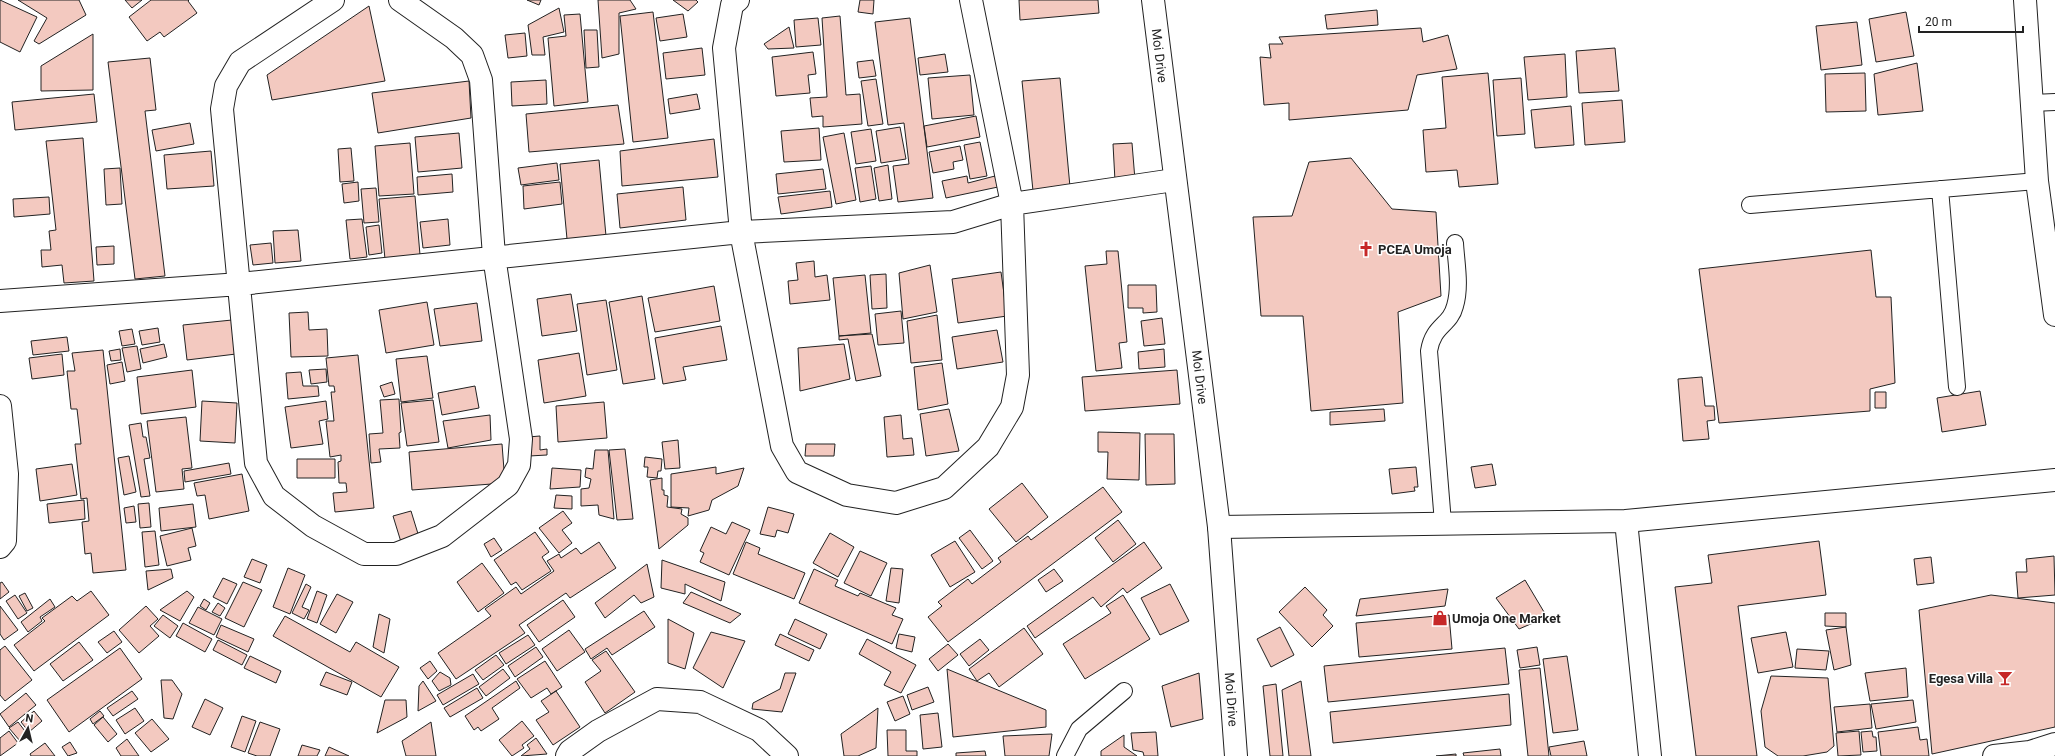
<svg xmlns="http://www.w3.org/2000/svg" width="2055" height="756" viewBox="0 0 2055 756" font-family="Roboto,sans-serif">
	<rect width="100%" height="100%" fill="#fff"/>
	<path fill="#f3c9c0" stroke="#222" d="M0 0 37 17 20 52 0 42Z
		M18 0H79L86 15 39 44 34 41 47 18Z
		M125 0H142L132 8Z
		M151 0H189L188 1 197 13 164 37 160 32 147 41 129 17Z
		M527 0H541L539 5Z
		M598 0H630L636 9 619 13V54L602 58Z
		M673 0H696L698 2 688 11Z
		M860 0H874L873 14 858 12Z
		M1019 0H1098L1099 13 1020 20Z
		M369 6 385 81 272 100 267 75Z
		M559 8 564 32 543 37 545 55H532L528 25Z
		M1377 10 1378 25 1327 29 1325 15Z
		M653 12 668 138 633 142 620 16Z
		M1906 12 1914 56 1876 62 1869 19Z
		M580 14 588 102 554 106 548 38 566 36 564 15Z
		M683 14 687 37 660 41 656 18Z
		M840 16 846 95 860 94 862 124 823 127V116L812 117 810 98 827 97 822 18Z
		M818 18 821 45 796 47 794 20Z
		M910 18 933 198 898 202 893 166 909 164 904 123 888 125 875 22Z
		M1857 22 1862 65 1821 70 1816 26Z
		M789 27 794 48 768 49 764 44Z
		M1421 28 1423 42 1448 35 1457 69 1417 75 1408 110 1289 120V103L1264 105 1260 57 1271 58 1269 44H1283L1279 37Z
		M584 30H597L599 67 586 68Z
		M525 33 527 56 508 58 505 35Z
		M93 34V90L41 91V66Z
		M702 48 705 75 666 79 663 53Z
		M1615 48 1619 91 1579 93 1576 51Z
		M813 52 816 74 808 75 810 93 776 96 772 57Z
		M945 54 948 72 920 75 918 58Z
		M1565 54 1567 97 1528 100 1524 57Z
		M150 58 156 110 145 111 165 276 135 279 108 62Z
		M873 60 876 76 859 78 857 62Z
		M1917 63 1923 111 1878 115 1874 74Z
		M1488 73 1498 184 1459 187 1457 170 1426 172 1423 130 1446 128 1442 77Z
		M1865 73 1866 111 1826 112 1825 74Z
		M970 75 974 115 932 119 928 78Z
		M1060 78 1070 187 1033 191 1022 81Z
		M1521 78 1525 134 1497 136 1493 80Z
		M876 79 883 124 868 126 861 81Z
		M546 80 547 104 512 106 511 82Z
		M469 81 471 118 378 133 372 93Z
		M94 94 97 122 15 130 12 102Z
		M697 94 700 109 670 114 668 99Z
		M1622 100 1625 142 1585 145 1582 103Z
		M618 105 624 144 529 152 526 114Z
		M1571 106 1574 145 1535 148 1531 110Z
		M976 116 980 137 927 147 924 126Z
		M190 123 194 144 156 151 152 130Z
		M900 127 906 159 881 163 876 131Z
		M819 128 821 160 784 162 781 131Z
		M871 129 876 161 856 164 851 132Z
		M459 133 462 168 418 172 415 137Z
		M844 133 856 200 836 204 823 137Z
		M83 138 94 281 64 283 62 265 42 267 41 250H51L49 231 56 230 46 141Z
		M714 139 718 177 622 186 620 151Z
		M980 142 987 176 970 179 964 145Z
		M410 143 414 194 379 196 375 146Z
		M1132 143 1135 180 1115 181 1113 144Z
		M960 146 963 160 953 162 954 169 933 173 929 152Z
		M351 148 354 181 340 182 338 149Z
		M211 151 214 186 167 189 164 155Z
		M1351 158 1392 209 1436 212 1441 296 1398 312 1403 403 1311 411 1303 316H1261L1253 217 1292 216 1309 162Z
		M599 160 606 236 567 239 560 164Z
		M557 163 559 180 521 185 518 168Z
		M888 165 892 199 879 201 874 168Z
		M871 166 876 199 860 202 855 168Z
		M120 168 122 204 106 205 104 169Z
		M823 169 826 189 778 194 776 174Z
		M452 174 453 192 418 195 417 177Z
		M967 176 968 183 995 176 998 187 946 198 942 181Z
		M358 182 359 201 344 203 342 184Z
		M560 182 562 204 524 209 523 186Z
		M683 187 686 220 620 228 617 194Z
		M376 188 379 222 364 223 361 189Z
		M830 191 832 207 781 214 778 197Z
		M415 196 420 255 385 259 379 199Z
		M49 197 50 214 14 217 13 199Z
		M362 219 367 257 350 259 346 220Z
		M448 219 450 245 423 248 420 222Z
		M379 225 382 253 369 255 366 227Z
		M298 230 301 261 275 263 273 231Z
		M271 243 273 263 253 265 250 245Z
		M114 246V264L97 265 96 247Z
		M1871 250 1876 297H1891L1895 383 1870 389V411L1719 423 1699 269Z
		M1106 251H1118L1127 342 1119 343 1122 368 1096 371 1085 266 1107 264Z
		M814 261 815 277 827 275 830 300 790 304 788 281 798 280 796 263Z
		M930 265 937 312 903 319 899 273Z
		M1001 272 1007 316 958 323 952 279Z
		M886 274 887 308 872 309 870 275Z
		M865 275 871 333 839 336 833 278Z
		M1128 285H1156L1157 312 1143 313V308H1128Z
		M714 286 720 321 655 332 648 298Z
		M571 294 577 331 542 336 537 299Z
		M642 296 655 379 623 384 609 302Z
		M606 300 617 370 587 375 577 304Z
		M427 302 434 345 386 353 379 310Z
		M477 303 482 341 440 346 434 309Z
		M901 311 904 343 878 345 875 314Z
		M308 312 309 330 327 329 328 356 291 357 289 313Z
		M937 315 942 360 911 363 907 321Z
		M1162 318 1165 344 1144 346 1141 321Z
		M232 320 236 354 187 360 183 325Z
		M721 326 727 360 683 367 686 380 663 384 655 338Z
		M158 328 160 342 142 345 139 331Z
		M132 329 135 344 122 346 119 331Z
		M997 330 1003 362 957 369 952 337Z
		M872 334 881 376 856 381 848 339 839 340V336Z
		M67 337 69 351 33 355 31 341Z
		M164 344 167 357 143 363 140 349Z
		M844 344 850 379 800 391 798 348Z
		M137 346 141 369 127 372 122 348Z
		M120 349 121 360 111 361 109 351Z
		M1164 349 1165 367 1139 369 1138 352Z
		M103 350 126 570 93 573 91 553 85 554 82 522 89 521 87 498 81 499 75 444H81L77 409H71L67 371H75L72 353Z
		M579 353 586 396 544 403 538 360Z
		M62 354 64 375 32 379 29 358Z
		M358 355 374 508 335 512 333 493 347 492 346 483H339L338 462 341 461V455L330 457 326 421H334L331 392H335L334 386H329L326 358Z
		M427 356 433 398 401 402 396 359Z
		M122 362 125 381 110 384 107 365Z
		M942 363 948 404 918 410 914 367Z
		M326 369 327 382 311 384 309 370Z
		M192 370 196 407 141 414 137 377Z
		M1177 370 1180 404 1085 411 1082 377Z
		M301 372 303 386H318L319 396 288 399 286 373Z
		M1702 377 1705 406H1714L1715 420 1707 421 1709 439 1683 441 1678 379Z
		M392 382 395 394 384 397 380 386Z
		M475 386 479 408 442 415 438 393Z
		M1980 391 1986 425 1942 432 1937 398Z
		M1875 392H1886V408H1875Z
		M399 399 401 432 399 433 400 448 379 449 381 462 371 463 369 434 383 433 380 400Z
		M433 400 439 442 407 446 401 403Z
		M202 401 237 403 235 443 200 441Z
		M326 401 328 419 319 421 323 444 291 448 285 407Z
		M604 402 607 438 558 442 556 406Z
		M949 409 959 451 926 456 920 414Z
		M1384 409 1385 421 1330 425V412Z
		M490 415 491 440 448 448 443 421Z
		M901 415 903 439 912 438 914 455 887 457 884 417Z
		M186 417 192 468 182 469 184 489 156 492 147 421Z
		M141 423 143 437H146L150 458 144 459 150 496 141 497 129 425Z
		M1098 432 1140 433 1139 480 1107 479 1108 452H1098Z
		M1145 434H1174L1175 484 1146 485Z
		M540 436V450L547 449V455L529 456 528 437Z
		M678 440 680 468 665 469 662 442Z
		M502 444 505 483 412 490 409 452Z
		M806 444H835L834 456H805Z
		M625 449 633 519 617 520 609 450Z
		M595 450H608L614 519 599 515 598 505 581 506V489L589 488 591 479 585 477 586 468 593 469Z
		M129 456 136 492 124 495 118 458Z
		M645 457 662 459 661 471H658L657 478 647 477 648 467H644Z
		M297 459H335V478H297Z
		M229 463 231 474 185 482 184 471Z
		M72 464 77 495 40 501 36 469Z
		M1492 464 1496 485 1475 488 1471 467Z
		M716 467V474L744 468 738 486 712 500 709 510 688 516 689 508 671 507V474Z
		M1416 467 1418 487H1414L1415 491 1392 494 1389 469Z
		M552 468 581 470 580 487 550 489Z
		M242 474 249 511 209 519 205 495 197 496 194 483Z
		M662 478V490H664V495L668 496 667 507 682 509 681 514 688 518V525L659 549 650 480Z
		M1022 483 1048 517 1016 542 989 509Z
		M1103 487 1122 512 948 642 928 617 942 606 938 602 968 579 972 584 1001 562 998 558 1028 536 1031 540Z
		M556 495 572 496V509L554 508Z
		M84 500 85 519 49 523 47 504Z
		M149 503 151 527 140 528 138 504Z
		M193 504 196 527 161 531 159 508Z
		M134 506 136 522 126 523 124 508Z
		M768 507 794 514 788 533 777 530 775 537 760 534Z
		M411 511 419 537 401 542 393 516Z
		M563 511 572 523 562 530 572 543 559 553 539 528Z
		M1118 520 1136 544 1113 562 1095 538Z
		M732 522 750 530 729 575 700 562 704 553 700 551 711 527 726 534Z
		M192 528 196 546 188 548 191 560 167 566 160 536Z
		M970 530 993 561 982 569 959 538Z
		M155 531 159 565 145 567 142 532Z
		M535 532 549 552 542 557 551 571 522 590 516 582 511 585 494 560Z
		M830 533 854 547 838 577 813 563Z
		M494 538 502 550 491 557 484 544Z
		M955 541 975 572 950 587 931 555Z
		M1819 541 1826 595 1738 606 1757 756H1696L1675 587 1712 583 1708 555Z
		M599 542 616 568 570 598 566 593 519 625 525 633 456 679 438 653 491 616 485 609 516 587 521 594 554 571 547 561 559 554 561 558 576 548 581 554Z
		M746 542 760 548 758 554 805 573 794 599 733 574Z
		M1144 542 1162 568 1127 593 1123 588 1101 607 1093 597 1035 638 1027 626Z
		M860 551 887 563 871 596 844 583Z
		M2054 556 2055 595 2018 598 2016 572H2027L2026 559Z
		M1931 557 1934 583 1917 585 1914 559Z
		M252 559 267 565 260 583 244 577Z
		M662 560 725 582 721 601 685 584V594L661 588Z
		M482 563 504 593 478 612 457 582Z
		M647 564 654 597 641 603 634 595 605 618 595 603Z
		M288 568 305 575 290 614 273 607Z
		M891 568 903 569 899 603 886 601Z
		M171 569 173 578 148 590 146 571Z
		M814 569 838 580 835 586 858 596 860 593 896 608 892 615 903 619 892 644 799 603Z
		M1054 569 1063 581 1046 592 1038 580Z
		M223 578 237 584 227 604 213 597Z
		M1525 580 1547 617 1519 629 1496 598Z
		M2 582 9 592 0 599V583Z
		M243 582 262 590 244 627 225 618Z
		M306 584 311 587 302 607 309 610 304 619 292 613Z
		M1170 584 1189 621 1160 635 1141 598Z
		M1305 587 1327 610 1323 615 1333 626 1312 647 1279 612Z
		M1448 589 1445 606 1356 616 1360 599Z
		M91 591 109 615 34 671 14 645 45 621 42 618 72 596 77 601Z
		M187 591 194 597 180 621 160 610Z
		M317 591 327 595 317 623 307 619Z
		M691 592 741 614 730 623 683 603Z
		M25 593 33 608 27 611 19 596Z
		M337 594 353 602 336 633 320 624Z
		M15 595 27 613 18 619 6 601Z
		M1123 595 1150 639 1085 679 1063 644 1111 613 1106 606Z
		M1991 595 2055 603V727L1932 754 1919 610Z
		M50 599 55 607 40 617 42 621 28 632 21 622Z
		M204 599 210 603 206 610 200 606Z
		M563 600 575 617 539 642 527 625Z
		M218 603 225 608 220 616 212 612Z
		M0 606 18 630 4 640 0 634Z
		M146 606 158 619 150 626 159 636 139 653 119 630Z
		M198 607 222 619 214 635 189 623Z
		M644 611 655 627 612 655 607 648 591 659 585 649Z
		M1825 613H1846V627L1825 626Z
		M379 614 390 619 384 653 373 647Z
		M163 615 178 626 170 638 154 626Z
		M1449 615 1452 649 1359 657 1356 623Z
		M285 616 350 652 356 642 399 667 381 697 273 636Z
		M668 619 694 633 685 669 668 663Z
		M795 619 827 634 820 649 788 634Z
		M183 623 212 639 205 652 176 636Z
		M221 625 254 639 248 652 216 637Z
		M1280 627 1294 655 1271 667 1257 639Z
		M1846 627 1851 665 1834 670 1826 630Z
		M1024 628 1043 654 999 687 989 673 977 681 969 669Z
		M569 630 585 652 557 671 542 649Z
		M114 631 122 642 107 653 98 642Z
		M711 632 745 641 723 688 693 668Z
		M1786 632 1793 667 1758 673 1751 638Z
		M780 634 814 650 809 661 775 645Z
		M899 634 915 637 912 652 896 648Z
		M528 635 535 645 506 664 499 653Z
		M867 639 916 665 901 693 884 685 891 672 859 654Z
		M980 639 989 650 969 666 960 654Z
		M218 640 247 655 242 665 213 650Z
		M79 642 93 660 63 681 50 664Z
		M948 644 958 655 938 671 929 659Z
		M5 646 32 680 5 701 0 695V650Z
		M536 647 543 657 515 677 508 666Z
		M1537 647 1540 665 1520 668 1517 650Z
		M120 648 142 679 69 732 47 700Z
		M1505 648 1509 684 1328 702 1324 666Z
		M1797 649 1829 651 1826 670 1795 668Z
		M606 651 635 692 605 713 585 682 601 671 592 660Z
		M496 655 504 665 483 680 475 670Z
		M250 656 281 671 276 683 244 668Z
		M1567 656 1578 730 1553 733 1543 659Z
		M430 661 437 671 428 679 420 668Z
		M545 661 562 687 551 694 547 688 531 698 517 679Z
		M1540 668 1549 756H1528L1519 670Z
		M1906 668 1908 697 1870 701 1865 673Z
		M503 669 510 678 486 696 479 687Z
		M947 669 1046 710V727L953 737Z
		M326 672 352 682 347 695 320 685Z
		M440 672 450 678 451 685 439 691 432 681Z
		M785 673H796L782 712 752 709 753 703 780 689Z
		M1199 673 1203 719 1171 727 1162 686Z
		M473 674 479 684 443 705 437 695Z
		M1771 676 1828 678 1834 746 1827 752 1803 756H1778L1765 747 1761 711Z
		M161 680H172L182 694 173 719 164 718Z
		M423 681 436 701 418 711 419 686Z
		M516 681 520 688 492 708 499 719 481 731 478 727 474 730 465 716Z
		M1301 681 1311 756H1289L1282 690Z
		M1276 684 1283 756H1270L1263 686Z
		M928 687 934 702 912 710 907 695Z
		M477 688 483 698 450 717 444 708Z
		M132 691 138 699 113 716 107 708Z
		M556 691 580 727 553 745 536 720 549 712 541 701Z
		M26 693 36 705 9 727 0 714Z
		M1509 694 1511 725 1333 743 1330 712Z
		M903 696 910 714 895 721 887 702Z
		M205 699 223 708 210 735 192 727Z
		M385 700H406L407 717 377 733Z
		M1913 700 1916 722 1876 729 1871 704Z
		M1870 704 1872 728 1837 732 1834 707Z
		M135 708 144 721 125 734 116 720Z
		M878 708 876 748 858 756H844L841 734Z
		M34 711 42 721 29 732 21 722Z
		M100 711 104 716 93 724 90 719Z
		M938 713 942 747 923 749 920 715Z
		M242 716 256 721 245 752 231 747Z
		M103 717 117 734 108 742 94 725Z
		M152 719 169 739 151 752 135 733Z
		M522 721 534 736 522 745 524 748 512 756 499 740Z
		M18 722 28 735 20 741 9 728Z
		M260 722 280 729 270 756H257L248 753Z
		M431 722 436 756H406L402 741Z
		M1918 727 1920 740 1927 739 1929 756H1881L1878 732Z
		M887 730H906V751H917V756H888Z
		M9 731 18 743 0 756V738Z
		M1859 731 1861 755 1838 756 1836 733Z
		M1872 731 1873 737H1876L1877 751 1863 752 1861 732Z
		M1156 732 1158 756H1144L1143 752 1133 750 1131 733Z
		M1052 734 1049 756H1005L1003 736Z
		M1124 735V747L1137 756H1101V751Z
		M536 738 547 754 521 756 530 749 527 745Z
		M127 739 139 756H121L116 748Z
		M1584 741 1587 756H1551L1549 747Z
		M70 742 77 753 68 756 62 747Z
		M45 743 55 756H31L30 754Z
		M302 745 320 750 317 756H298Z
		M329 747 349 756H325Z
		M1500 749 1501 756H1464L1463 753Z
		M985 751 986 756H956V753Z
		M1456 754V756H1436Z"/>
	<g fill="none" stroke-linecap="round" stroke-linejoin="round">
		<defs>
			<path id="lane" d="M2032 103 2055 102
				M1940 189 1957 387
				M1750 205 2037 181
				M1443 523 1429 351C1433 325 1450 326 1455 306 1461 286 1456 262 1455 243
				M1065 756 1079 729 1124 691"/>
			<path id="street" d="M333 0 240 62 226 86 222 109 256 463 274 496 313 526 364 554H396L442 536 508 485 519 465 521 439 494 256 481 80 472 55 454 38 400 0
				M738 0 732 5 724 48 741 232 782 446 797 472 847 495 896 503 944 488 988 447 1012 407 1018 375 1012 204 971 0
				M2025 0 2037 181 2055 315
				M0 301 240 284 741 232 953 222 1012 204 1174 180
				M0 406 7 474 5 541 0 547
				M1626 521 1650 756
				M1219 527 1626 521 2055 480
				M567 756 570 751 598 731 657 699 700 702 759 730 787 756
				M1994 756 2030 752 2055 744"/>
			<g id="secondary">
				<path id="s1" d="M1153 0 1219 527 1236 756"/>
			</g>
		</defs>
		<use href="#lane" stroke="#222" stroke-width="18"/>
		<use href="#street" stroke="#222" stroke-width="24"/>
		<use href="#secondary" stroke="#222" stroke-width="24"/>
		<use href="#lane" stroke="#fff" stroke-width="16"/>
		<use href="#street" stroke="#fff" stroke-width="22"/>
		<use href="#secondary" stroke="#fff" stroke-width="22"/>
	</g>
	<defs>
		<symbol id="church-bare" viewBox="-9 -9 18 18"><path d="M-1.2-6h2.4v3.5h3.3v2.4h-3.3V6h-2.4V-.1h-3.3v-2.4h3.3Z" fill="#c62828" stroke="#fff" stroke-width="2.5" paint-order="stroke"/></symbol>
		<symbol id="shop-bare" viewBox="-9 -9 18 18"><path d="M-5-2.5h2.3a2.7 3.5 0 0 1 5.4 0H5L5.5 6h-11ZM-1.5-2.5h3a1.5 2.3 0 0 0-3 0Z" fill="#c62828" stroke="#fff" stroke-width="2.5" paint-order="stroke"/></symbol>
		<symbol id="bar-bare" viewBox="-9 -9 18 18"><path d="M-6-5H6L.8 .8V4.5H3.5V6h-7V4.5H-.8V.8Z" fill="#c62828" stroke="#fff" stroke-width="2.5" paint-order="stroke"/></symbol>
	</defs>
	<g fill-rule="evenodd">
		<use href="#church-bare" x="1355" y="238" width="22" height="22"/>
		<use href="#shop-bare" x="1429" y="607" width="22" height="22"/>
		<use href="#bar-bare" x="1994" y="667" width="22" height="22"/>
	</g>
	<g text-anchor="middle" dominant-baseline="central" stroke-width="3" stroke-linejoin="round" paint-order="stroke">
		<g font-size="13" fill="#222" stroke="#fff">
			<text stroke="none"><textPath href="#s1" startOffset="56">Moi Drive</textPath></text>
			<text stroke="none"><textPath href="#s1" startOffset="380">Moi Drive</textPath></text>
			<text stroke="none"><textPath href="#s1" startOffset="704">Moi Drive</textPath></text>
		</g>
		<g font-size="13" font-weight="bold" fill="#222" stroke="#fff" text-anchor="start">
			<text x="1378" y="249">PCEA Umoja</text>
			<text x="1452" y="618">Umoja One Market</text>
			<text x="1993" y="678" text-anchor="end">Egesa Villa</text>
		</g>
	</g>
	<g transform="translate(28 728) rotate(8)" stroke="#ffffff" stroke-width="3" paint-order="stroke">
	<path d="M0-3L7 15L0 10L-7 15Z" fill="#222222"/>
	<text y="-6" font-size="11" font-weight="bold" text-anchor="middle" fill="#222222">N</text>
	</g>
	<path d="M1919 26v6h104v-6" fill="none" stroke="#222222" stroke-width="2"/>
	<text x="1925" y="26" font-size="12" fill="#222222" stroke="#ffffff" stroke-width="3" paint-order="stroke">20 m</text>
</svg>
